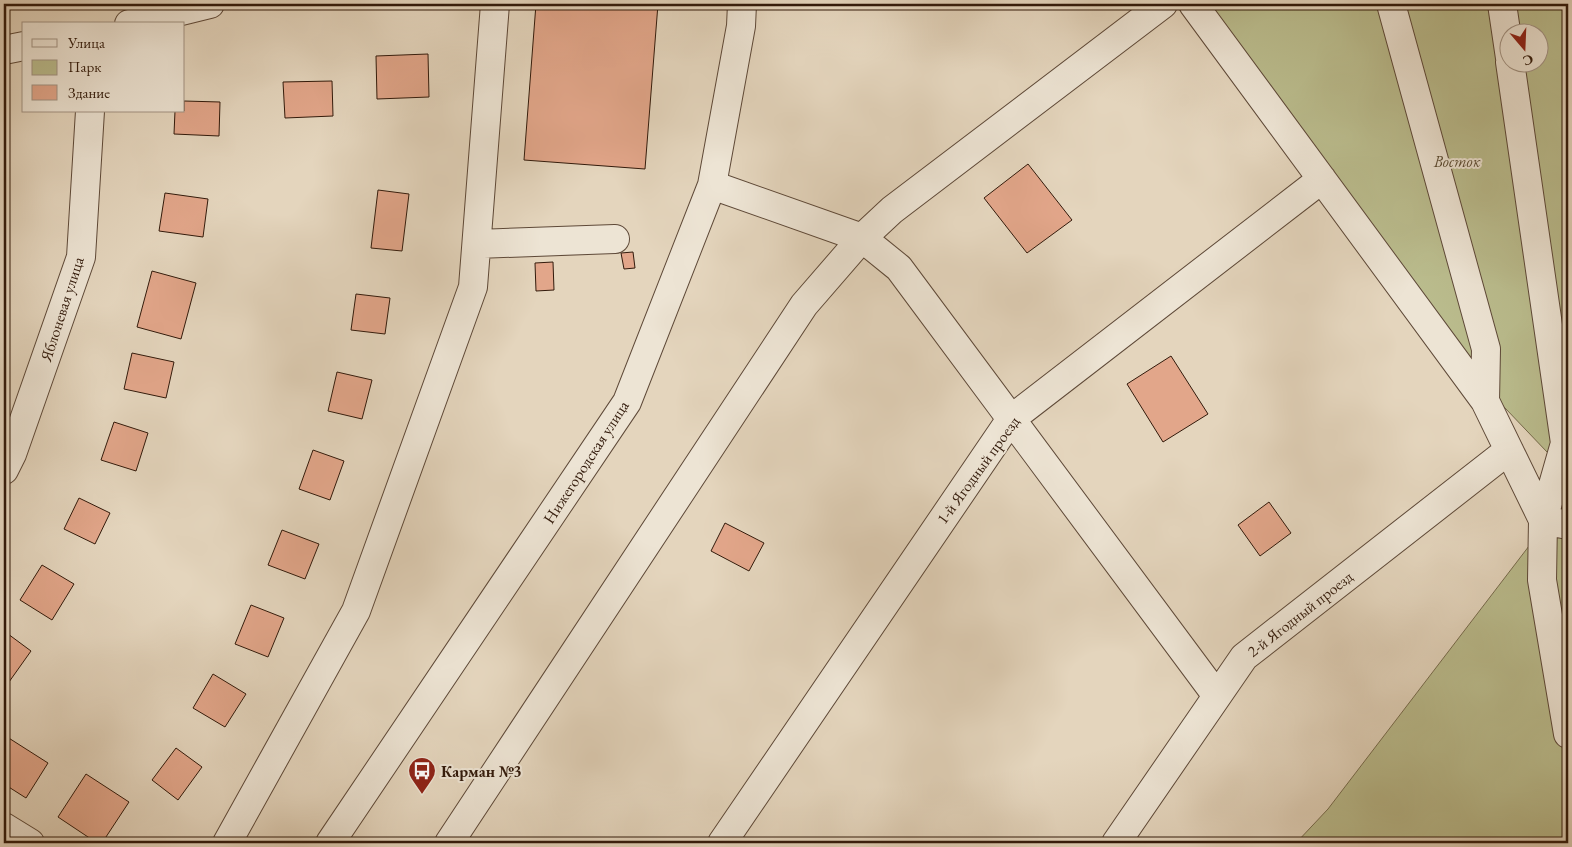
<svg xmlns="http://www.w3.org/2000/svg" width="1572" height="847" viewBox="0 0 1572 847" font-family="'EB Garamond',serif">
	<rect width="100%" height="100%" fill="#e4d5bd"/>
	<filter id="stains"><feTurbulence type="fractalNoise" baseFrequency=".004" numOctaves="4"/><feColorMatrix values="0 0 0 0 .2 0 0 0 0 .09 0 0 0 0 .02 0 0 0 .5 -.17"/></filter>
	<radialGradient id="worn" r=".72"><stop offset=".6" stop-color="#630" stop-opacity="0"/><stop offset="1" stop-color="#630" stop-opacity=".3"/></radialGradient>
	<path fill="#babc8d" stroke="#766b4c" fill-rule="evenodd" d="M1210 4H1568V474L1464 365ZM1510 32H1540V62H1510Z
		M1568 495V843H1296L1328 809Z"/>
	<path fill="#e2a68a" stroke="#321a0b" d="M536 4H658L645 169 524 160Z
		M428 54 429 97 377 99 376 56Z
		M332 81 333 116 285 118 283 82Z
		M184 101 220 102 219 136 174 134 175 111H184Z
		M1028 164 1072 220 1027 253 984 198Z
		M378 190 409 194 402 251 371 248Z
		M165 193 208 199 203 237 159 231Z
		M633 252 635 268 624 269 621 253Z
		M553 262 554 290 536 291 535 263Z
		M152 271 196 283 181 339 137 327Z
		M356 294 390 298 385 334 351 330Z
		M132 353 174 362 166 398 124 389Z
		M1171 356 1208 414 1163 442 1127 384Z
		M337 372 372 380 362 419 328 411Z
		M114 422 148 433 136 471 101 460Z
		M313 450 344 461 330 500 299 489Z
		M79 498 110 513 95 544 64 529Z
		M1269 502 1291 533 1260 556 1238 525Z
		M725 523 764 543 749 571 711 551Z
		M282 530 319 544 305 579 268 565Z
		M42 565 74 584 52 620 20 600Z
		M251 605 284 618 268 657 235 644Z
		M4 631 31 651 4 689Z
		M213 674 246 694 225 727 193 708Z
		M4 735 48 763 26 798 4 784Z
		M176 748 202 767 178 800 152 780Z
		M86 774 129 802 102 843H97L58 817Z"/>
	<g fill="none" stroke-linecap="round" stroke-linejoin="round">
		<defs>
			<path id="minor" d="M1193 4 1485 401 1543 520
				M1391 4 1486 349 1485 401
				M1502 4 1510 58
				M129 24 210 4
				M4 50 24 46
				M1510 62 1565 443 1543 520 1542 580 1568 734
				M712 185 862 238 899 268 1217 696
				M477 244 615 239
				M4 470 12 454 81 257 90 111
				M1543 520 1568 525
				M4 827 30 843
				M227 843 356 611 473 287 495 4
				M330 843 627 402 712 185 741 26 742 4
				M449 843 804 305 862 238 892 210 1163 4
				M722 843 1011 419 1322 179
				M1116 843 1244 657 1509 450"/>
		</defs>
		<use href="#minor" stroke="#5e4938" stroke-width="30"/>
		<use href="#minor" stroke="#ede4d4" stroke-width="28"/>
	</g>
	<defs>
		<symbol id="bus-pin" viewBox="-11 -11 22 30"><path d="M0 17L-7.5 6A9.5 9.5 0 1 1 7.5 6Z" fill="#8f2418" stroke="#ede4d4"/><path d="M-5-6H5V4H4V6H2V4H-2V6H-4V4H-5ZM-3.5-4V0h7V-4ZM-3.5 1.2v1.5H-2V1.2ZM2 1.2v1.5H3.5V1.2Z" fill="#fff"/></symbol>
	</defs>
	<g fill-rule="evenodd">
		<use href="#bus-pin" x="406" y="755" width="32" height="43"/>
	</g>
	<g text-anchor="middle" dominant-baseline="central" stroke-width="4" stroke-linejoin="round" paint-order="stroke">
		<g font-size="16" font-style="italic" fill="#5b4b32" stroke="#ede4d4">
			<text x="1457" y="161">Восток</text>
		</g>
		<g font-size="16" fill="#321a0b" stroke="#ede4d4">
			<text transform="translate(62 309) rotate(-72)">Яблоневая улица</text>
			<text transform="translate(586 462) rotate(-57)">Нижегородская улица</text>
			<text transform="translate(978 470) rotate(-54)">1-й Ягодный проезд</text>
			<text transform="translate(1300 614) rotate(-38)">2-й Ягодный проезд</text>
		</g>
		<g font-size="16" font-weight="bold" fill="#321a0b" stroke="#ede4d4" text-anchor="start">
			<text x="441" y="771">Карман №3</text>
		</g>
	</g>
	<rect width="1572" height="847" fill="none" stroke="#e4d5bd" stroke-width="20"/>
	<rect x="5" y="5" width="1562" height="837" fill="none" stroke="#321a0b" stroke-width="2.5"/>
	<rect x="10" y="10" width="1552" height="827" fill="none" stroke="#321a0b"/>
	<rect x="22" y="22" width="162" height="90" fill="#ede4d4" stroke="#a29384"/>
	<rect x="32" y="39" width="25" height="8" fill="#ede4d4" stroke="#a29384"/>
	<text x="68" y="48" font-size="15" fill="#321a0b">Улица</text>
	<rect x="32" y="60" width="25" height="15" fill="#babc8d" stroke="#a29384"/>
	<text x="68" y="72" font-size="15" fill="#321a0b">Парк</text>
	<rect x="32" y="85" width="25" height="15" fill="#e2a68a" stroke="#a29384"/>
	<text x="68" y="98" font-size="15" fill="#321a0b">Здание</text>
	<g transform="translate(1524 48) rotate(161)"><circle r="24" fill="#ede4d4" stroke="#a29384"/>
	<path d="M0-4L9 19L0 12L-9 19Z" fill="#8f2418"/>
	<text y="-8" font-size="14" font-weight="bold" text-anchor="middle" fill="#321a0b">С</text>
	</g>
	<rect width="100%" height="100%" filter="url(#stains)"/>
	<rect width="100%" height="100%" fill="url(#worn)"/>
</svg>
